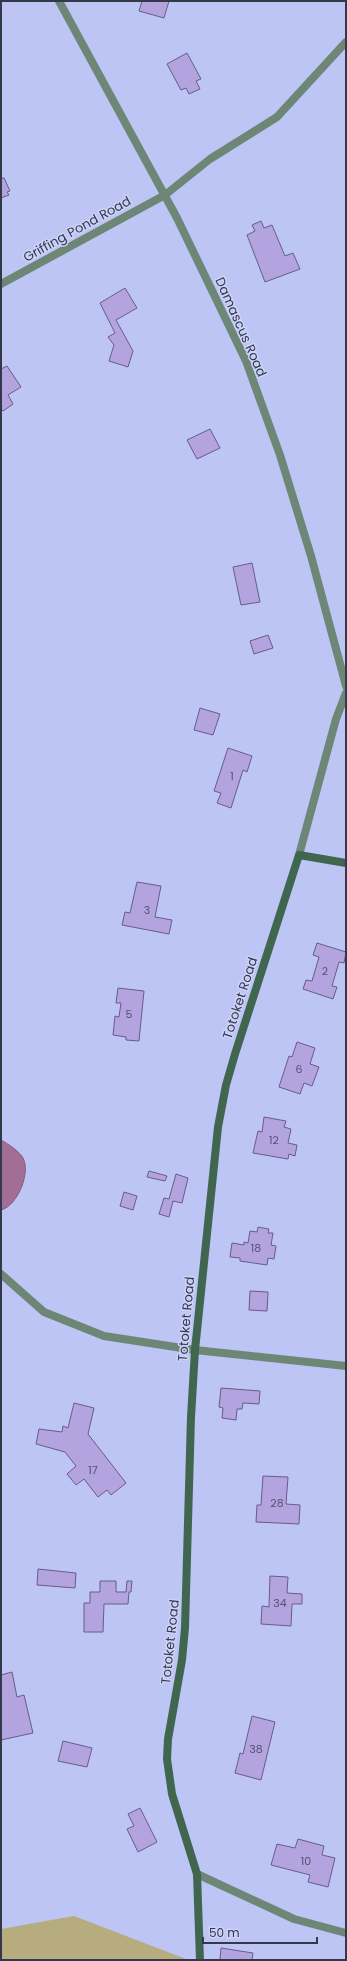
<svg xmlns="http://www.w3.org/2000/svg" width="347" height="1961" viewBox="0 0 347 1961" font-family="Poppins,sans-serif">
	<rect width="100%" height="100%" fill="#bcc5f4"/>
	<path fill="#b7ac7e" d="M74 1916 186 1959V1960H1V1929Z"/>
	<path fill="#a36e95" stroke="#825e7f" d="M1 1140C8 1144 16 1149 21 1155 33 1169 18 1206 1 1210Z"/>
	<path fill="#b3a3de" stroke="#685d86" d="M142 1H169L164 18 139 11Z
		M187 53 201 79 196 81 200 89 189 94 186 88 181 90 167 64Z
		M1 178H4L10 191 7 192 9 195 1 198Z
		M261 221 264 228 272 225 285 256 293 253 300 269 265 282 247 235 255 231 252 225Z
		M125 288 137 308 116 320 133 351 128 367 109 361 114 345 108 337 115 333 100 303Z
		M7 366 21 387 8 395 13 404 3 411 1 409V369Z
		M210 429 220 448 197 459 187 440Z
		M252 563 260 602 241 605 233 567Z
		M268 635 273 648 254 654 250 641Z
		M200 708 220 714 213 735 194 730Z
		M228 748 252 756 247 772 243 770 231 808 217 803 221 793 214 791Z
		M137 882 161 886 155 917 172 920 169 934 122 925 125 912 130 913Z
		M317 943 346 952 344 963 339 962 332 986 337 987 333 999 303 989 306 980 312 981 319 957 313 955Z
		M118 988 144 991 139 1041 126 1040V1037L113 1035 115 1016 119 1017 121 1003H116Z
		M297 1042 315 1048 310 1064 319 1067 312 1086 304 1083 300 1094 279 1087 289 1056 292 1057Z
		M264 1117 286 1121 284 1127 291 1129 288 1143 297 1145 295 1156 289 1154 288 1159 253 1153 258 1131 262 1132Z
		M149 1171 167 1176 165 1181 147 1177Z
		M176 1174 188 1178 182 1203 173 1201 169 1217 159 1214 164 1198 169 1199Z
		M124 1192 137 1196 133 1210 120 1206Z
		M258 1227 269 1229 268 1233H273L271 1245 276 1246 274 1259 268 1258 267 1265 240 1261V1258L230 1257 232 1243 244 1245V1242L248 1243 250 1231 257 1232Z
		M250 1291 268 1292 267 1311 249 1310Z
		M221 1388 260 1391 259 1404 243 1403 242 1409H237L236 1420 222 1418 223 1408 219 1407Z
		M74 1403 94 1408 88 1434 126 1483 111 1495 107 1490 98 1497 84 1479 76 1485 67 1474 76 1466 65 1452 36 1444 39 1429 62 1432 63 1426 68 1428Z
		M263 1476 288 1477 286 1504 300 1505 299 1524 256 1522 257 1505H261Z
		M38 1569 76 1573 75 1588 37 1585Z
		M270 1576 288 1577 287 1593 302 1594V1604H292L291 1626 261 1624 262 1606 269 1607Z
		M100 1581H116V1592H126L127 1581H132L131 1592H129L128 1604H104L103 1632H84V1603H90V1592H100Z
		M12 1672 17 1697 24 1695 33 1733 1 1740V1675Z
		M252 1716 275 1722 261 1780 235 1773 240 1753 243 1754Z
		M63 1741 92 1748 87 1767 58 1761Z
		M140 1808 157 1842 138 1852 127 1829 134 1826 128 1814Z
		M298 1839 324 1846 322 1855 335 1858 328 1887 308 1882 310 1875 271 1865 277 1844 295 1848Z
		M221 1948 253 1953 252 1960H220Z"/>
	<g fill="none" stroke-linecap="round" stroke-linejoin="round">
		<path stroke="#6d8676" stroke-width="8" d="M1 284 165 195 210 159 277 117 346 42
			M1 1274 44 1312 104 1336 195 1350 346 1366
			M197 1874 294 1919 346 1933"/>
		<path stroke="#6d8676" stroke-width="8" d="M59 1 177 218 246 361 280 455 311 556 346 686
			M299 855 336 719 346 693"/>
		<path stroke="#40664f" stroke-width="8" d="M200 1960 197 1874 172 1794 167 1759 168 1739 182 1660 185 1628 191 1417 195 1350 218 1127 226 1085 235 1054 299 855 346 863"/>
	</g>
	<g text-anchor="middle" dominant-baseline="central" stroke-width="3" stroke-linejoin="round" paint-order="stroke">
		<g font-size="11" fill="#545370">
			<text x="232" y="776">1</text>
			<text x="147" y="910">3</text>
			<text x="325" y="971">2</text>
			<text x="129" y="1014">5</text>
			<text x="299" y="1069">6</text>
			<text x="274" y="1140">12</text>
			<text x="256" y="1248">18</text>
			<text x="93" y="1470">17</text>
			<text x="277" y="1503">28</text>
			<text x="280" y="1603">34</text>
			<text x="256" y="1749">38</text>
			<text x="306" y="1861">10</text>
		</g>
		<g font-size="13" fill="#34384b" stroke="#ccd3f9">
			<text transform="translate(77 229) rotate(-29)">Griffing Pond Road</text>
			<text transform="translate(241 327) rotate(66)">Damascus Road</text>
			<text transform="translate(240 998) rotate(-72)">Totoket Road</text>
			<text transform="translate(186 1319) rotate(-85)">Totoket Road</text>
			<text transform="translate(170 1642) rotate(-84)">Totoket Road</text>
		</g>
	</g>
	<rect width="347" height="1961" fill="none" stroke="#34384b" stroke-width="4"/>
	<path d="M203 1937v6h114v-6" fill="none" stroke="#34384b" stroke-width="2"/>
	<text x="209" y="1937" font-size="12" fill="#34384b" stroke="#ccd3f9" stroke-width="3" paint-order="stroke">50 m</text>
</svg>
